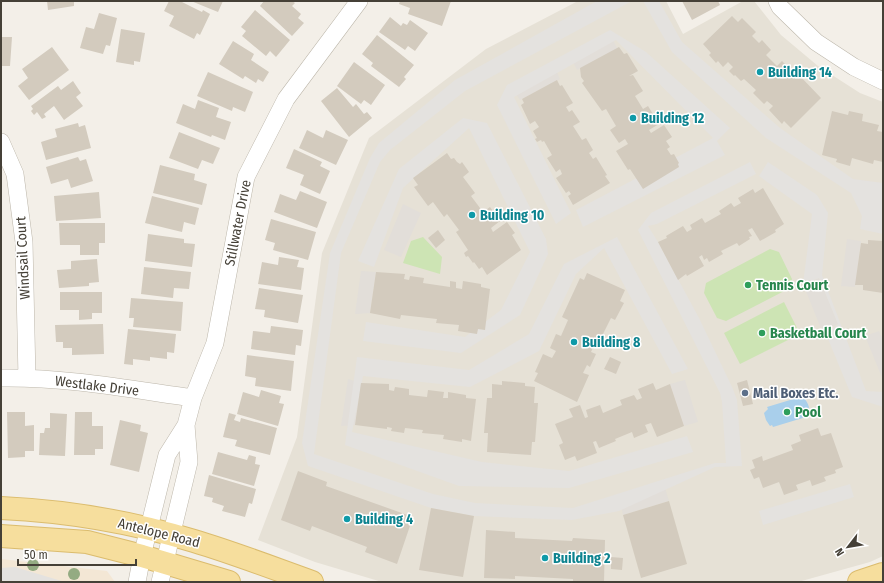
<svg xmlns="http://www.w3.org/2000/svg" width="884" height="583" viewBox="0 0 884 583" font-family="'Fira Sans Condensed',sans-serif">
	<rect width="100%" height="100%" fill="#f3efe8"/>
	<path fill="#e6e1d6" d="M578 1H666L683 34 743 1H754L781 35 818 66 860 93 883 102V556L870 562 798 582H382L315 562 258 540 297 437 322 253 369 138 486 49Z"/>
	<path fill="#f3e7d5" d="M1 559 107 571 115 582H1Z"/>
	<path fill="#e2ded9" d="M611 36 618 50 577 70 570 56Z
		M554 65 560 79 520 100 512 87Z
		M403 204 421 213 401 257 384 250Z
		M847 239 861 241 855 287 841 286Z
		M361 271 376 272 370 313 355 314Z
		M819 278 838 324 822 331 803 284Z
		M879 331 883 340V380L865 336Z
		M348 379 361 383 355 425 341 426Z
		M685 380 698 422 684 426 670 384Z
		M665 488 669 501 623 515 620 501Z"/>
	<path fill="#cde4b4" d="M423 237 442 257 440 274 403 263 411 241Z
		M770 249 779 252 792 279 790 288 726 321 717 318 704 293 706 283Z
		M784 302 800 334 740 364 724 333Z"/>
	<path fill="#e4e2df" d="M597 1H632L465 91 390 150 380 162 341 253 314 454 433 494 475 503 573 508 715 463H726L722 402 720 393 638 230 651 213 750 162 756 174 657 224 648 226 658 242 699 318 733 389 737 400 742 466 715 467 619 511 572 520 474 516 431 508 308 466 302 443 330 253 370 158 379 143 455 80Z
		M643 1H659L682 42 780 128 853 179 883 183V234L860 229 862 216 851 193 766 138 672 52Z
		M610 30 646 52 730 128 717 141 725 155 583 227 576 210 713 138 616 40 514 97 571 213 556 224 497 105 507 85Z
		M463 118 487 123 546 239 548 254 520 315 461 353 363 341 366 322 465 337 501 310 530 252 469 128 403 188 374 267 358 261 399 169Z
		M768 162 817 195 828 213 822 275 866 391 883 392V407L852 397 826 334 838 324 819 278 803 284 812 214 759 176Z
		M617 237 688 369 672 374 604 248 576 274 539 351 470 387 363 376 352 432 482 462 569 471 687 436 693 452 569 488 459 486 345 445 357 357 469 370 529 334 564 264Z
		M850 484 854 497 763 525 759 511Z
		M15 567 65 582H1V568Z"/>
	<path fill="#a9cfeb" d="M800 397 802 399 804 398C808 403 812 410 806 415V417L773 427 772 425 770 426 766 420 764 413 768 409 767 407Z"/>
	<path fill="#d3cbbe" d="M47 1H74V6L48 10Z
		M169 1H180L202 12 203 10 210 14 200 35 197 33 194 39 169 26 174 16 164 11Z
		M191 1H223L218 12Z
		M264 1H292L295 3 292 6 301 14 298 18 304 23 292 36 260 6Z
		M400 1H451L442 26 408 14 410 8 399 4Z
		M682 1H718L720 5 692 20Z
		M255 10 290 40 276 57 270 51 266 56 242 36 246 31 241 27Z
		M99 13 117 18 110 46 106 45 103 54 80 48 86 27 94 29Z
		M732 16 738 22 742 18 756 32 752 36 759 43 762 40 771 50 766 55 777 66 782 61 792 71 790 73 796 79 799 75 821 98 791 128 784 121 782 124 769 110 773 106 767 101 764 104 753 93 756 90 744 79 741 81 735 75 734 76 729 71 733 67 728 62 723 67 718 61 716 63 709 55 711 53 703 44Z
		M390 17 401 26 403 23 407 25 410 20 428 33 415 51 408 46 405 50 379 32Z
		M121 29 145 33 140 62 134 61V65L116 62Z
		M377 35 414 65 404 77 406 79 399 87 371 66 373 63 362 54Z
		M1 37H12L10 66H1Z
		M233 41 254 54 251 60 269 72 263 82 258 79 256 83 245 76 243 79 219 64Z
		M52 47 69 70 29 100 18 86 28 78 22 69Z
		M619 47 624 54 627 53 638 71 629 76 633 75 643 91 635 96 643 109 648 106 659 124 649 130 651 133 664 125 672 137 666 141 670 147 667 149 671 155 674 154 679 163 678 164 679 167 643 189 630 169 628 170 616 151 628 144 625 139 619 143 610 130 616 126 606 109 602 111 582 83 584 81 581 77 580 68Z
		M354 62 385 85 371 105 364 100 361 104 337 86Z
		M208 72 253 92 245 112 233 107 232 111 197 96Z
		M557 80 560 86 562 85 573 103 566 107 569 112 572 110 580 122 573 126 582 140 586 138 593 150 589 153 593 159 596 157 607 175 605 176 610 183 573 205 568 196 571 194 569 191 566 193 556 178 562 174 560 169 556 172 547 158 552 155 544 141 542 142 541 140 537 142 535 139 537 138 533 131 539 127 535 121 530 124 521 105 524 103 522 99Z
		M73 81 81 93 76 97 83 106 64 120 54 106 44 114 46 117 42 119 37 112 34 115 31 111 33 109 31 106 58 86 61 90Z
		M337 88 353 107 356 104 364 114 367 112 372 118 349 137 321 101Z
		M198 100 219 108 216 117 231 122 225 140 212 135 211 137 176 123 183 104 195 109Z
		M832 111 848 115 849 111 863 114 862 121 879 125 877 131 883 132V162L874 160 873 164 852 158 850 166 836 162 837 159 822 155Z
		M78 123 79 127 85 125 91 148 46 160 41 142 57 137 55 129Z
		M307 130 323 138 326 130 348 140 336 165 299 148Z
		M179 132 220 148 213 164 202 160 198 169 169 158Z
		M294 149 322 162 320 166 330 171 320 194 300 185 304 175 286 168Z
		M447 153 451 159 454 158 457 162 460 164 462 162 469 172 463 177 475 193 471 196 483 212 490 207 500 221 491 228 493 232 507 222 515 233 512 235 521 250 487 275 482 267 479 269 474 262 473 263 468 256 466 257 464 253 468 250 456 232 459 230 447 214 444 217 433 202 428 206 414 187 418 185 413 178Z
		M78 157 80 161 86 159 93 181 71 188 68 179 51 184 46 167Z
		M160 165 195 174 194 180 207 184 202 205 153 193Z
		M763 188 784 224 775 230 776 232 760 241 752 228 748 230 752 236 749 237 750 239 739 246 737 243 721 251 723 254 709 262 707 258 704 260 702 255 699 257 704 266 687 276 686 274 678 280 658 242 667 238 666 236 683 226 687 232 692 229 690 225 702 218 705 223 721 214 719 211 731 203 734 207 741 203 738 198 753 189 755 193Z
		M300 191 327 202 317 228 274 212 280 194 296 200Z
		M99 192 101 218 56 221 54 196Z
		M152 196 199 208 195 225 184 222 182 232 145 223Z
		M271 219 316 232 308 260 273 250 275 243 265 240Z
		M59 223H105V243H99V255H80V245H60Z
		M438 230 445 240 436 248 428 238Z
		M148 234 184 239V243L195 244 192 267 145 261Z
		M868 240 883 241V293L863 290V285H855L861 243 868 244Z
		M279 257 299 260 297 267 304 268 301 290 258 284 262 262 278 265Z
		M97 259 99 282 89 283V286L59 288 57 270 71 269V261Z
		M144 267 191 272 189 289 174 288 173 298 141 294Z
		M376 272 405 274 404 279 409 280 410 276 424 278 423 283 450 287V281L456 282V288L462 289 463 281 481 284V287L490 289 485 330 478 329 477 334 458 331 459 325 436 323 437 319 401 315 400 319 370 313Z
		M587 273 625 290 620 301 624 303 615 320 611 318 602 336 599 335 591 352 596 354 590 367 587 365 583 373 589 375 577 402 534 381 538 373 535 372 543 354 552 358 556 351 550 348 556 334 561 336 568 320 562 317 580 278 584 280Z
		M259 288 303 295 298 323 264 317 265 310 255 309Z
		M60 292H102V313H92V319L79 320V310H60Z
		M131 298 183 302 181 331 133 327 134 318H129Z
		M103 324 104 354 72 355V348H63V342H56L55 325Z
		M271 326 303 330 301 346 296 345 295 355 251 349 253 331 270 333Z
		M128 329 176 334 174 353 167 352V359L150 357V361L133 359V365L124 364Z
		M247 355 294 361 291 391 255 386 256 378 245 376Z
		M610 357 621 362 616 374 604 369Z
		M747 380 753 404 743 406 737 383Z
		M502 381 525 383V386L535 387 534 403H538L535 442H532L531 455 487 452 488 433H484L487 398H492V384L502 385Z
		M361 383 389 384V390L394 391 395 387 409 389V395L427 397 428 390 444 392 443 398H448V392L466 395V398L476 399 471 441 462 439V442L443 439 444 435 422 433 423 430 405 428 404 433 391 431 392 428 387 427V429L355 425Z
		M653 383 656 390 670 384 684 426 657 437 651 423 645 425 648 432 634 438 632 432 615 439 616 441 599 448 596 441 593 442 597 453 577 461 575 456 565 460 559 445 563 443 555 424 573 417 569 409 580 405 585 418 588 417 586 410 600 405 603 413 622 405 620 400 634 395 637 400 642 398 638 389Z
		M261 390 281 396 279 403 284 404 278 426 237 414 243 392 259 397Z
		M7 412H25V426L34 425V451H25V457L8 458Z
		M75 412H92V426H103V449H95V455H74Z
		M50 413 67 414 65 456 39 455 40 433H44L45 428H50Z
		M229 413 236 415 234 420 240 422 241 418 277 428 270 455 235 446 237 440 223 437Z
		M120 420 141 425 140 431 148 433 139 472 110 465Z
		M818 428 821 436 831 433 843 467 835 470 836 473 824 477 826 481 812 486 810 480 796 485 798 490 784 495 779 482 763 488 759 477 754 479 750 470 755 468 752 460 762 456 763 461 793 450 791 445 801 441 799 435Z
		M218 452 247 460 249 455 256 457 255 464 260 465 254 486 212 474Z
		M298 471 327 482 326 486 413 517 397 564 365 552 367 547 312 526 310 531 281 520Z
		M209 475 256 489 252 504 249 503 245 517 222 511 224 506 212 502 213 498 204 496Z
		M669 501 687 564 641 578 623 515Z
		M431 508 474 516 463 577 419 570Z
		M486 530 515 532V538L572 541 573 538 605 540 604 582H573V579L515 576V579L484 578Z
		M611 557 623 558 622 570 611 569Z"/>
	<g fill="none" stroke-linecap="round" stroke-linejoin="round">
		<defs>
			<path id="minor" d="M777 1 780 7 816 42 854 67 883 81
				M1 142 15 174 24 242 27 378
				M1 378C65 377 129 389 193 398
				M137 582 142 556 167 455 186 425
				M160 582 189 462 186 425 193 398 215 343 246 177 286 99 359 1"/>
			<path id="major" d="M1 508C66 511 132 522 194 541 234 553 273 568 312 582
				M1 536 87 542 142 556 229 582
				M859 582 883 574"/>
		</defs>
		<use href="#minor" stroke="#bdb7ab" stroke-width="18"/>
		<use href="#major" stroke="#dbbc6e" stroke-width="24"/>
		<use href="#minor" stroke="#fff" stroke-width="17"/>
		<use href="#major" stroke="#f6de9d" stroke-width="22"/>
	</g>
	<g fill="#94ab82">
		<circle cx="33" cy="565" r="6"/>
		<circle cx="74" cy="574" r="6"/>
	</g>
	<g fill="#0f9aa8" stroke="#fff" stroke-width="1.5">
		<circle cx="760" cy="72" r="4"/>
		<circle cx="633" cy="118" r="4"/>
		<circle cx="472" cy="215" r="4"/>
		<circle cx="574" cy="342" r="4"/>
		<circle cx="347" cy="519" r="4"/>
		<circle cx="545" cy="558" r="4"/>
	</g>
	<g fill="#2e9e5b" stroke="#fff" stroke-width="1.5">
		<circle cx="748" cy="285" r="4"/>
		<circle cx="762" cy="333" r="4"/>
		<circle cx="787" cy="412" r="4"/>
	</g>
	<circle fill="#5c6f8a" stroke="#fff" stroke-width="1.5" cx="745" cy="393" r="4"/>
	<g text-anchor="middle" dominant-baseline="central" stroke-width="3" stroke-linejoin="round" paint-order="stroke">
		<g font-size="14" font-weight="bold" fill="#0d838f" stroke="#fff" text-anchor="start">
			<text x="768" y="72">Building 14</text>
			<text x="641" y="118">Building 12</text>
			<text x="480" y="215">Building 10</text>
			<text x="582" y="342">Building 8</text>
			<text x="355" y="519">Building 4</text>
			<text x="553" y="558">Building 2</text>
		</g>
		<g font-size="14" fill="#454037" stroke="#fff">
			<text transform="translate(238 223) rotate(-79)">Stillwater Drive</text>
			<text transform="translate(23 258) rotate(-93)">Windsail Court</text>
			<text transform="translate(97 386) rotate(7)">Westlake Drive</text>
			<text transform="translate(159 533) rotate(14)">Antelope Road</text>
		</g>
		<g font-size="14" font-weight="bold" fill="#27864d" stroke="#fff" text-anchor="start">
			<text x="756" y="285">Tennis Court</text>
			<text x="770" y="333">Basketball Court</text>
			<text x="795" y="412">Pool</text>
		</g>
		<g font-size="14" font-weight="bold" fill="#4e5e75" stroke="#fff" text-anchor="start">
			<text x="753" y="393">Mail Boxes Etc.</text>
		</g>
	</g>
	<rect width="884" height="583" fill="none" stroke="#454037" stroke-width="4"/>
	<g transform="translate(848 547) rotate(239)" stroke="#ffffff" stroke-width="3" paint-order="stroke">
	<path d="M0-3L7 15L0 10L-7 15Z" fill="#454037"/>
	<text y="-6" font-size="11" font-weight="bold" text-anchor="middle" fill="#454037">N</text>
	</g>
	<path d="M18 559v6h118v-6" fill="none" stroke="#454037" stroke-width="2"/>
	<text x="24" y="559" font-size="12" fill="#454037" stroke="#ffffff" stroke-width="3" paint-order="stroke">50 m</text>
</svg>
